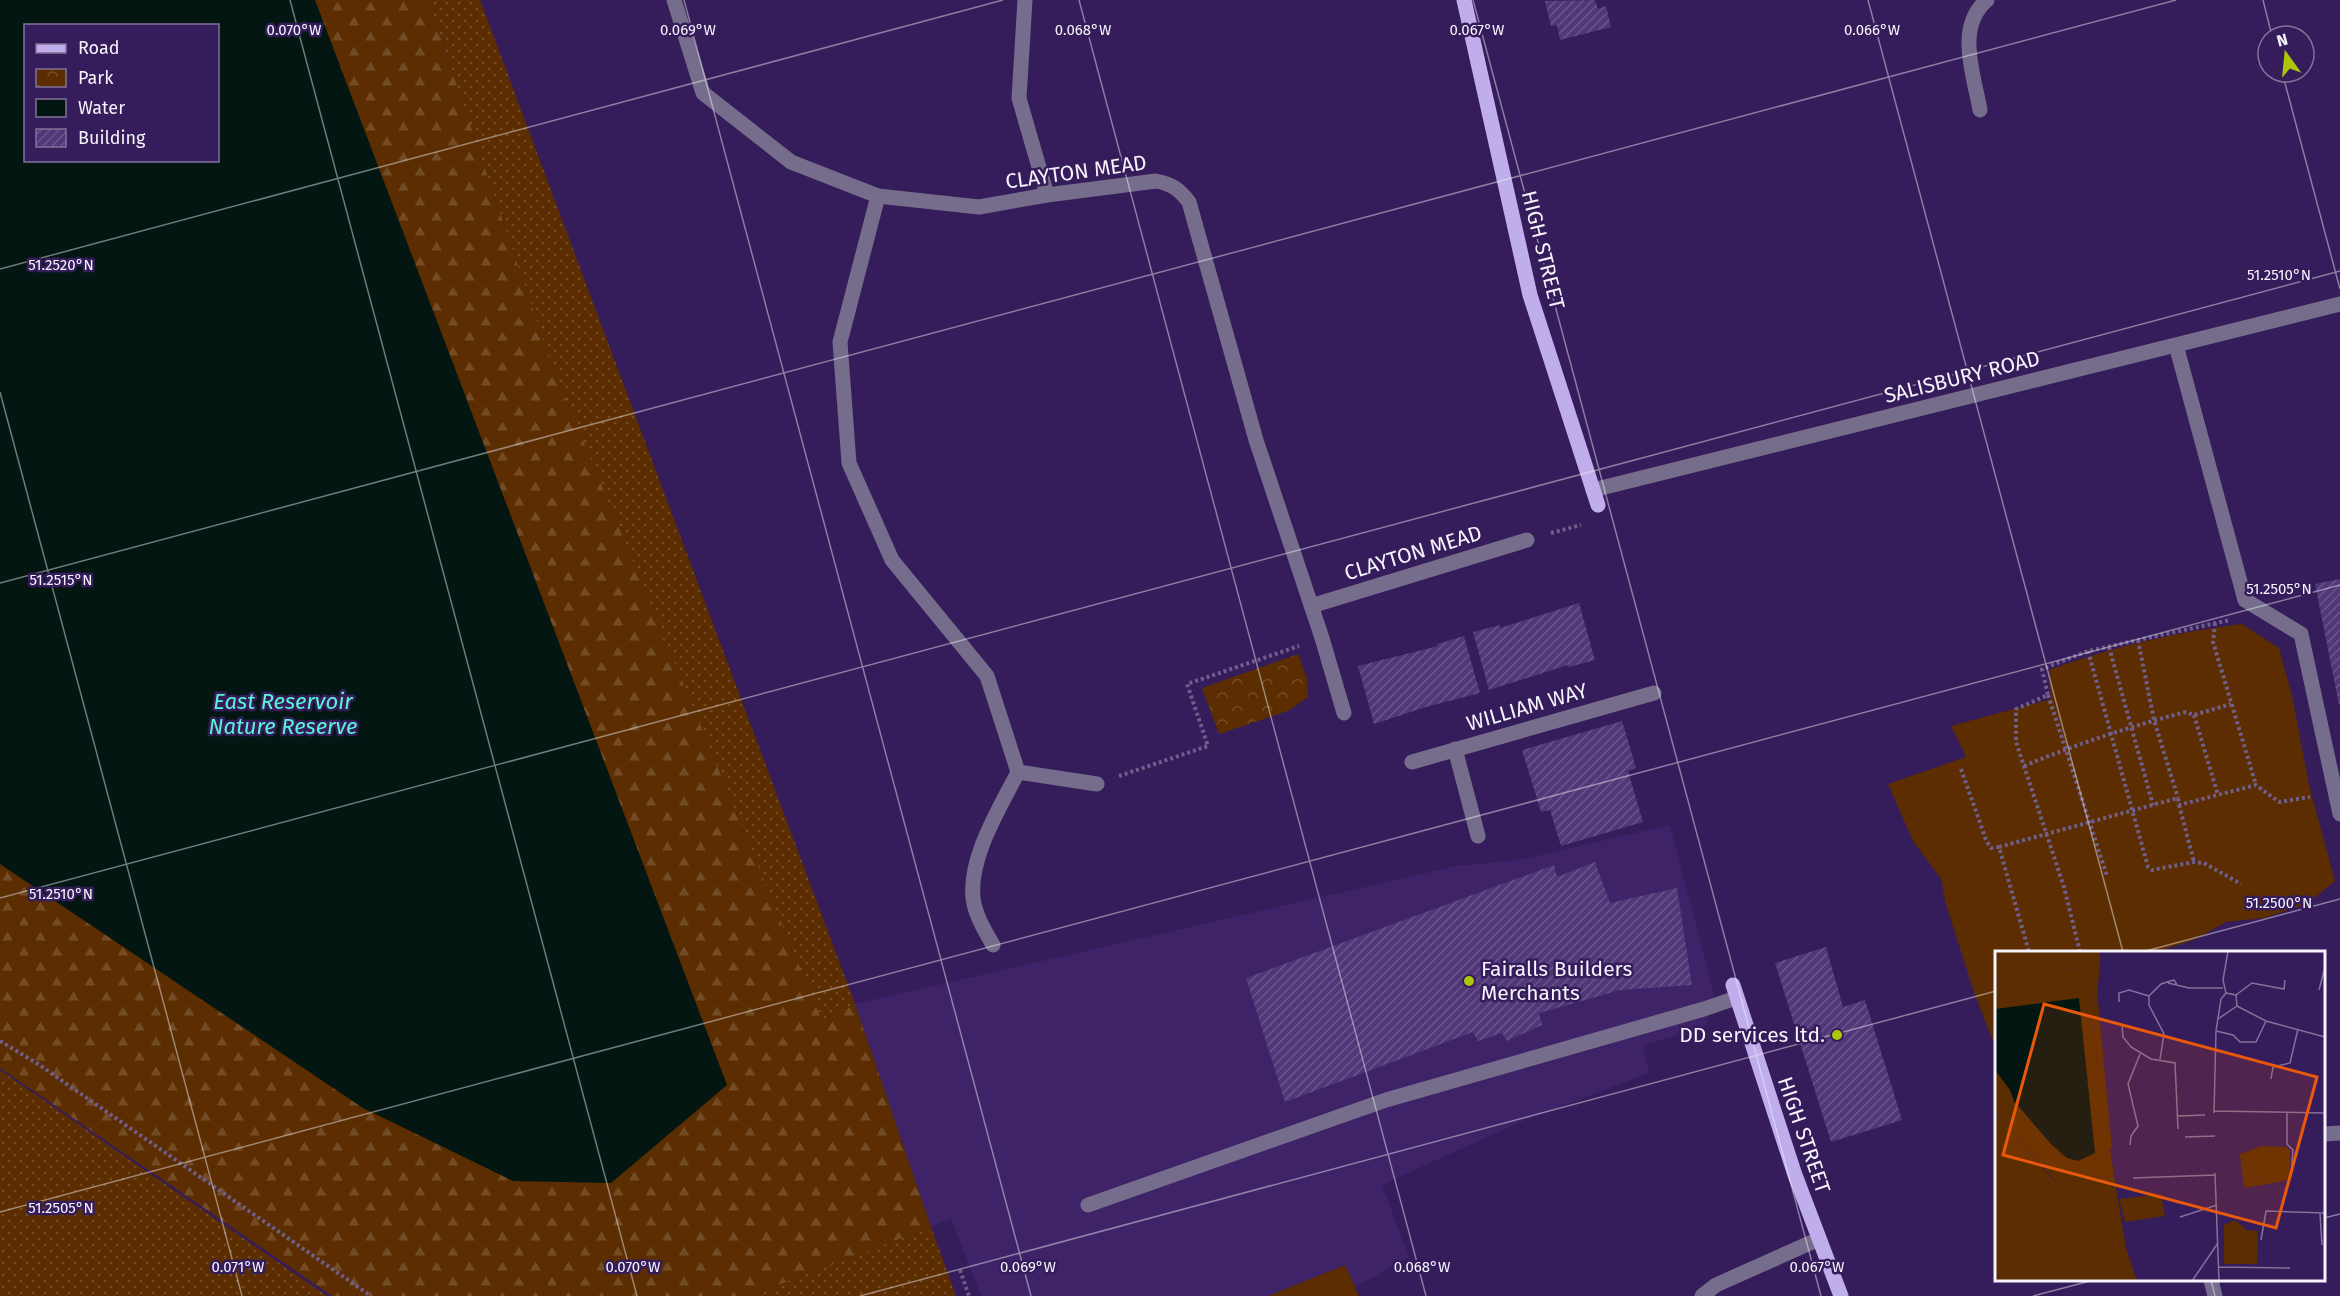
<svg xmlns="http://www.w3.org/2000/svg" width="2340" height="1296" viewBox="0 0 2340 1296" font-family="'Fira Sans',sans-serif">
	<defs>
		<pattern id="grass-dots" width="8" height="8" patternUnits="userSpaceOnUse" patternTransform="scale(1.5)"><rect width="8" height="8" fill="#5b2d00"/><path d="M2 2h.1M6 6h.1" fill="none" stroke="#734c26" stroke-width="1.8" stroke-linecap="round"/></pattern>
		<pattern id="forest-firs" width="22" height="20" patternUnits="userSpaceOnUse" patternTransform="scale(1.5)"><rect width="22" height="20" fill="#5b2d00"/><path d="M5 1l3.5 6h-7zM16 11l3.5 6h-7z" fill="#734c26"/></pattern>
		<pattern id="park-crowns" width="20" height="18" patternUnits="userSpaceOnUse" patternTransform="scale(1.5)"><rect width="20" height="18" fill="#5b2d00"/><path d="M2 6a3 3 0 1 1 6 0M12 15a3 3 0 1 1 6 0" fill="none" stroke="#734c26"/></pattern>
		<pattern id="building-hatch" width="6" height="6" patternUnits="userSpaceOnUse" patternTransform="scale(1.5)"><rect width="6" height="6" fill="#4f3778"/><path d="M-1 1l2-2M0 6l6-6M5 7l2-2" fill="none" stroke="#69548c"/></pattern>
	</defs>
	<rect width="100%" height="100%" fill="#351c5a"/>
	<path fill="#3f2369" d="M1670 825 1714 994 1706 1026 1642 1046 1649 1073 1518 1123 1382 1185 1409 1257 1354 1288 1345 1265 1268 1296H981L951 1218 931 1227 855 1004 1456 866 1520 860Z"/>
	<path fill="url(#grass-dots)" d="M428 0H480L855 1004 822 1022 550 360Z
		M0 1070 327 1296H0Z
		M931 1227 956 1296H745Z"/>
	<path fill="url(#forest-firs)" fill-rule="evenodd" d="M0 0H428L550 360 822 1021 855 1004 931 1227 749 1296H332L0 1068ZM26 26H218V160H26Z"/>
	<path fill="url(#park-crowns)" d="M1298 654 1307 679 1308 697 1288 711 1219 734 1202 688Z"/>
	<path fill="#5b2d00" d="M2242 624 2279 648 2292 696 2309 785 2335 881 2307 904 2264 918 2226 922 2194 940 2155 952H1996V1041H1993L1975 995 1946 905 1941 879 1913 841 1888 784 1966 757 1951 726 2051 699 2049 670C2111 647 2176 632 2242 624Z
		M1345 1265 1359 1296H1268Z"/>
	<path fill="#031612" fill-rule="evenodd" d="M0 0H315L727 1085 611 1183 513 1181 363 1108 0 864ZM26 26H218V160H26Z"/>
	<path fill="url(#building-hatch)" d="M1595 0 1598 9 1606 6 1611 27 1560 40 1557 25 1551 26 1545 1Z
		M2340 579V705H2339L2315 584Z
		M1579 603 1595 660 1569 667 1568 665 1489 690 1473 632 1500 625V628Z
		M1464 636 1480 693 1426 707 1374 724 1358 666 1438 646 1437 644Z
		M1622 721 1636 768 1628 771 1643 822 1561 846 1550 810 1541 812 1522 750Z
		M1595 862 1610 903 1677 888 1692 985 1620 990 1596 997 1539 1013 1542 1025 1507 1041 1502 1033 1478 1041 1473 1032 1285 1102 1246 978 1554 865 1557 877Z
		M1826 947 1843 1007 1865 1000 1902 1120 1831 1142 1775 963Z"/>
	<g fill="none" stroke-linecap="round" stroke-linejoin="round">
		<path stroke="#705e8b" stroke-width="4" stroke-dasharray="3 3" stroke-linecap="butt" d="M1551 533 1581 525
			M2215 623 2213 642 2256 785
			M2138 640 2154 720 2178 798
			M2109 647 2153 805
			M2088 651 2148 867 2152 870 2194 862 2204 863 2241 884
			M2048 695 2107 876
			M2194 715 2218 795
			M2024 766C2077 744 2131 726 2186 712L2194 715 2231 704
			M1961 769 1986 840 1991 848 1999 847 2029 952
			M1119 776 1208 746 1187 684 1299 646
			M2179 805 2194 862
			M1999 847 2178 798 2179 805 2256 785 2279 802 2310 797
			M2080 952 2064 887 2016 742V709L2048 695 2042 669 2088 651 2230 620
			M0 1041 38 1064 371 1296
			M960 1270 969 1296"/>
		<path stroke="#766d8c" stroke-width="15" d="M674 0 703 93 791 162 878 196 979 207 1047 195 1156 181C1172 184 1179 189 1189 202L1256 440 1322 638 1344 713
			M1025 0 1019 98 1047 195
			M1980 110C1974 75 1955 27 1987 0
			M878 196 840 342 849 463 892 560 987 676 1018 772C1000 808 969 856 973 898 975 915 985 931 993 945
			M2176 345 2245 600 2301 634 2340 814
			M1593 490 2340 304
			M1311 606 1527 540
			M1455 749 1478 836
			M1412 762 1654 693
			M1018 772 1097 784
			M2324 1134 2340 1133
			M1088 1205 1386 1100 1704 1009 1736 998
			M2211 1280 2215 1296
			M1702 1296 1716 1285 1819 1239"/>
		<path stroke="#c0adec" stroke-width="15" d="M1464 0 1530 295 1598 505
			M1733 985 1795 1175 1841 1296"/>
	</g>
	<path fill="none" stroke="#f5f3fb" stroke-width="1.5" stroke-opacity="0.45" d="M290 0 637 1296M684 0 1031 1296M1079 0 1426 1296M1473 0 1821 1296M1868 0 2123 952M2263 0 2272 36M2282 72 2340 289M0 269 1003 0M0 392 242 1296M0 583 2176 0M0 898 2340 271M2142 952 2340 899M0 1212 2340 585M2324 1218 2340 1214M2211 1280 2215 1296M860 1296 1996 991M2033 1296 2094 1280"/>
	<g fill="#aec60a" stroke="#351c5a" stroke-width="2">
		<circle cx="1469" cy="981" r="6"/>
		<circle cx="1837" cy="1035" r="6"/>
	</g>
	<g text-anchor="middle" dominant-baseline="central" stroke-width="5" stroke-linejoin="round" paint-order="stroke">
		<g font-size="21" fill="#f5f3fb" stroke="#351c5a">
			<text transform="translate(1076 172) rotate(-8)">CLAYTON MEAD</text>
			<text transform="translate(1543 250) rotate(76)">HIGH STREET</text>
			<text transform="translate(1962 377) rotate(-14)">SALISBURY ROAD</text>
			<text transform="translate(1413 553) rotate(-17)">CLAYTON MEAD</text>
			<text transform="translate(1527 707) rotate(-16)">WILLIAM WAY</text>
			<text transform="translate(1804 1135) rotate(71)">HIGH STREET</text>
		</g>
		<g font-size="21" fill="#f5f3fb" stroke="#351c5a" text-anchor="start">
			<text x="1481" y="969">Fairalls Builders<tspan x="1481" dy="24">Merchants</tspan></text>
			<text x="1825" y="1035" text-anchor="end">DD services ltd.</text>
		</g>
		<g font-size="22" font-style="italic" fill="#5af3d6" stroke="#351c5a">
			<text x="283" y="701">East Reservoir<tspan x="283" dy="25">Nature Reserve</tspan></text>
		</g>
	</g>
	<g transform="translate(1995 951)">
		<rect width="330" height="330" fill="#351c5a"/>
		<path d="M0 0H105V15L0 29ZM102 41 117 197 113 198 102 112 97 43ZM0 160 60 231 119 225 131 297 142 330H0Z" fill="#5b2d00"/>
		<path d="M105 15 102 41 97 43 102 112 119 225 61 231 0 160V29Z" fill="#5b2d00"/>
		<path d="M240 269 252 279 263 280 262 313H229V274Z" fill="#5b2d00"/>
		<path d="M267 195 291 196 295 200 294 229 249 237 245 203ZM166 243 170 265 130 271 124 248Z" fill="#5b2d00"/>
		<path d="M84 47 100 202 83 210 72 207 56 193 19 150 15 139 0 119V58Z" fill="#031612"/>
		<path fill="none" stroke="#82729a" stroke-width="1.5" d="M173 32 194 37H228M324 39 330 16M231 42 228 29 233 0M231 42 241 44 242 55M241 44 257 32 289 38 290 29M124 51V42L134 39 154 45M242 55 271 70 330 86M223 68 242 55M127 73 128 86 136 96 156 108 180 112 183 178M221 80 238 84 245 91H261L271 70M165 108 169 83 154 54V45L166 33 179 29 182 34M276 128 278 116 295 112 303 78M219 160 330 162M292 161V193L298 199 296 226M219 162 221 80 226 48 231 42M183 165 210 164M190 186 220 185M135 194 136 185 143 175 133 133 145 103M220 222 224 330M138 227 220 224M325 263 327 294M185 266 222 254M266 289 271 260 330 262M224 316 295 317M197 330 223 292"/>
		<path fill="#e8590c" fill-opacity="0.15" stroke="#e8590c" stroke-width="3" d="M49 53 322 126 281 277 8 204Z"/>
		<rect width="330" height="330" fill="none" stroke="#f5f3fb" stroke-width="3"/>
	</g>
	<g font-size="15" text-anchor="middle" fill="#f5f3fb" stroke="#351c5a" stroke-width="5" stroke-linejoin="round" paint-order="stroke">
		<text x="294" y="35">0.070°W</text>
		<text x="688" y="35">0.069°W</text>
		<text x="1083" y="35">0.068°W</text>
		<text x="1477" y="35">0.067°W</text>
		<text x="1872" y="35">0.066°W</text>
		<text x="61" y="270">51.2520°N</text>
		<text x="2279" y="280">51.2510°N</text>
		<text x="61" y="585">51.2515°N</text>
		<text x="2279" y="594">51.2505°N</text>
		<text x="61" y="899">51.2510°N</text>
		<text x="2279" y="908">51.2500°N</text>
		<text x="61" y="1213">51.2505°N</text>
		<text x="238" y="1272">0.071°W</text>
		<text x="633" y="1272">0.070°W</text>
		<text x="1028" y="1272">0.069°W</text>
		<text x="1422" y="1272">0.068°W</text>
		<text x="1817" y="1272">0.067°W</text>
	</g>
	<rect x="24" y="24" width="195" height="138" fill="#351c5a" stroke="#82729a" stroke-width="1.5"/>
	<rect x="36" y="44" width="30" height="9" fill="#c0adec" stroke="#82729a" stroke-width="1.5"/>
	<text x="78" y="54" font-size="18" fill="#f5f3fb">Road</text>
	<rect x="36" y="69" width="30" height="18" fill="url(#park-crowns)" stroke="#82729a" stroke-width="1.5"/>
	<text x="78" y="84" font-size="18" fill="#f5f3fb">Park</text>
	<rect x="36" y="99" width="30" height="18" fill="#031612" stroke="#82729a" stroke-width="1.5"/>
	<text x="78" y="114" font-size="18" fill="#f5f3fb">Water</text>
	<rect x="36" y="129" width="30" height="18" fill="url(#building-hatch)" stroke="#82729a" stroke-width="1.5"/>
	<text x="78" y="144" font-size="18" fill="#f5f3fb">Building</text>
	<g transform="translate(2286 54) rotate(345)"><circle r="28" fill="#351c5a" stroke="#82729a" stroke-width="1.5"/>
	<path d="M0-4.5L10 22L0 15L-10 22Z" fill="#aec60a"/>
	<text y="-9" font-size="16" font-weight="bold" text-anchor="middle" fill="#f5f3fb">N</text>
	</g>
</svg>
